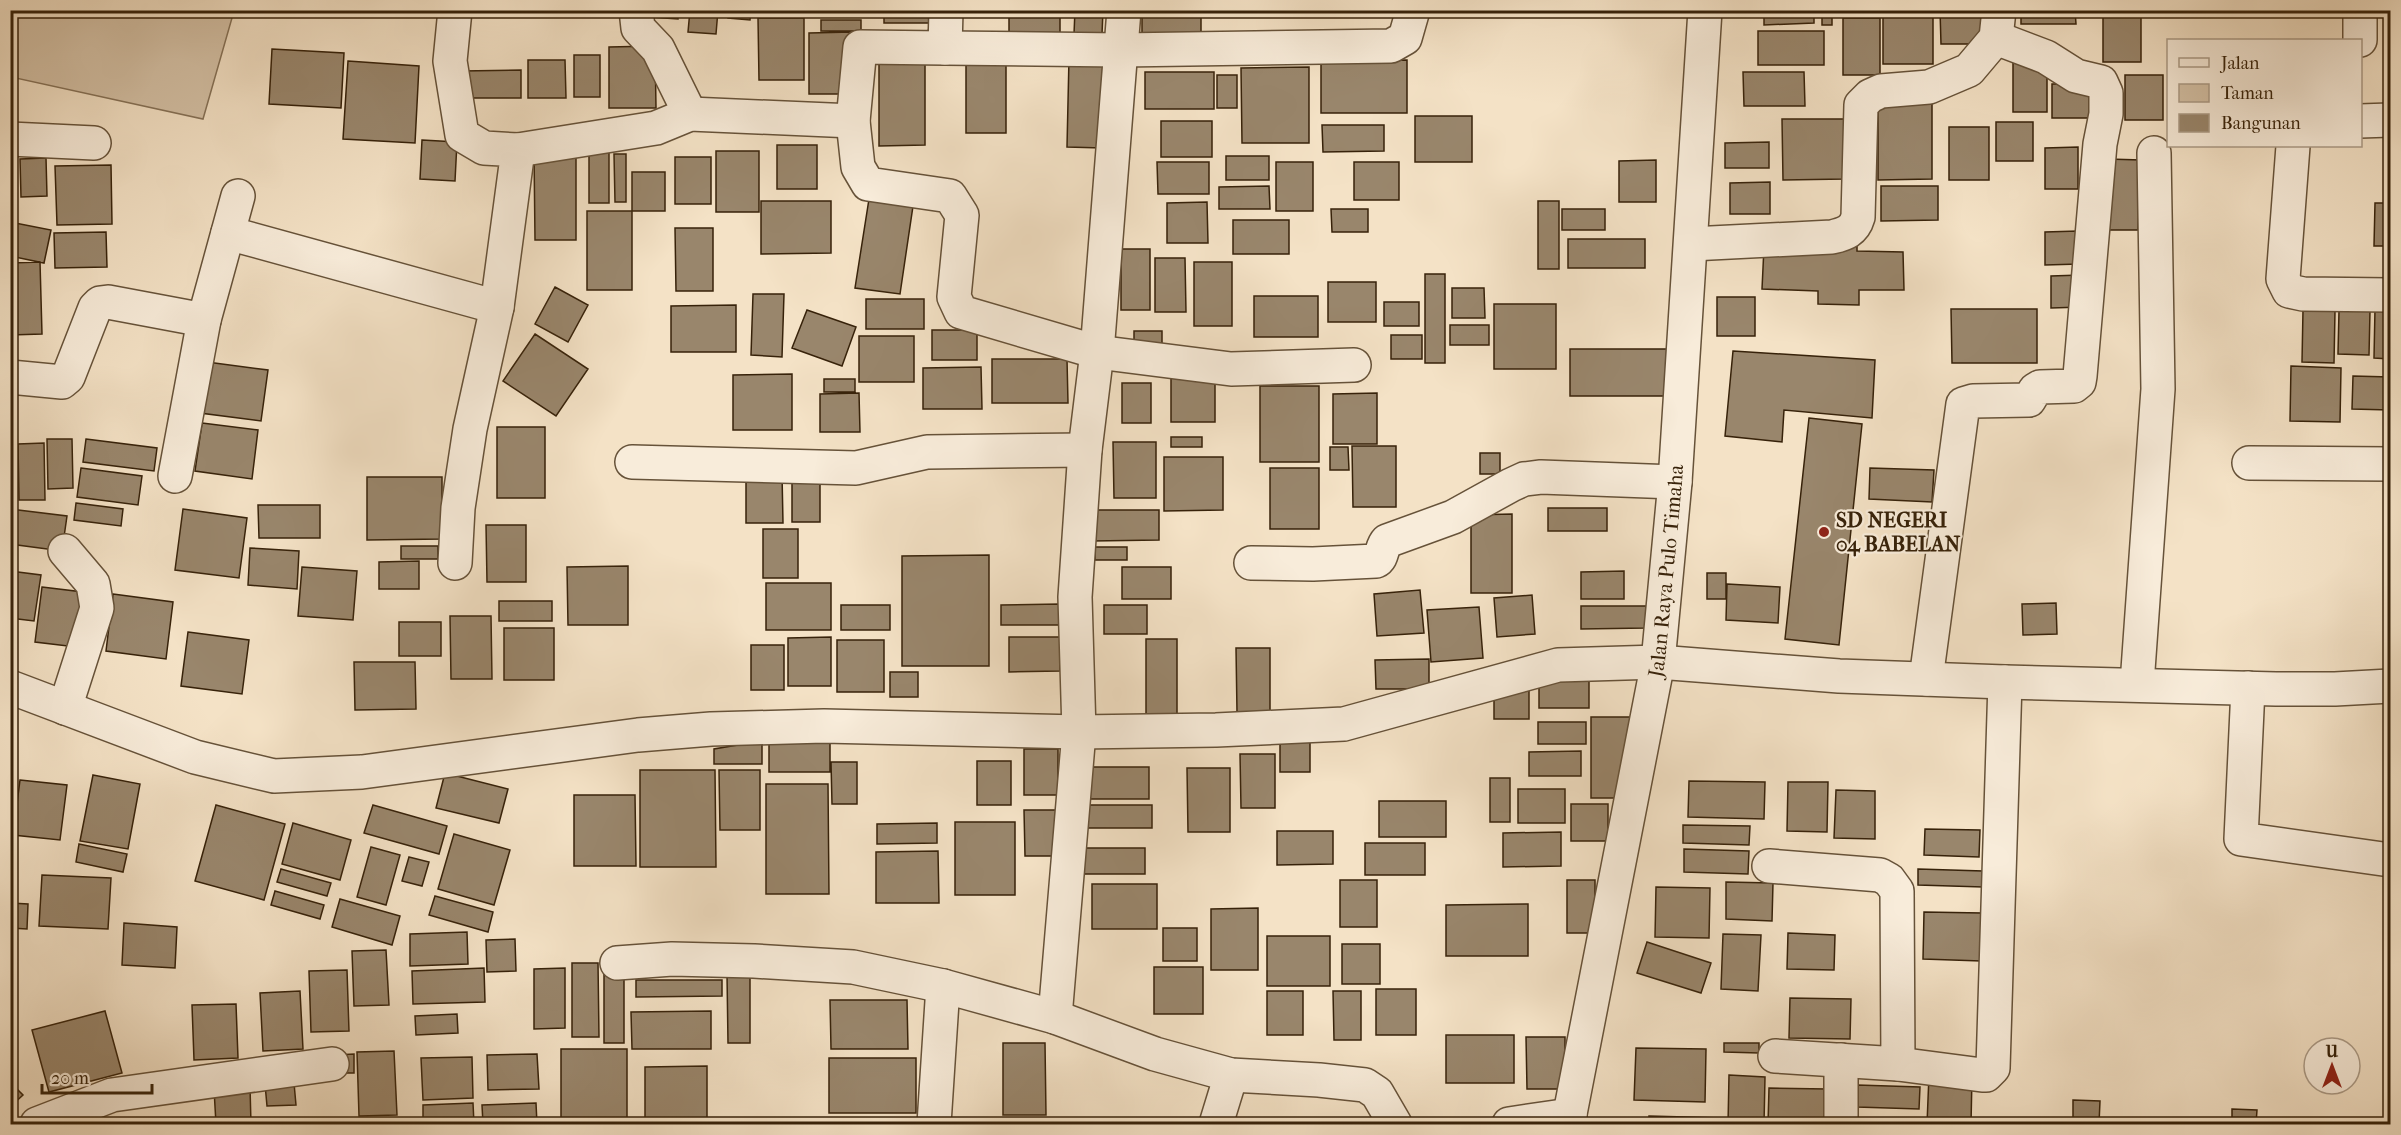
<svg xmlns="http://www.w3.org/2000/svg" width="2401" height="1135" viewBox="0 0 2401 1135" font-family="'IM FELL French Canon',serif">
	<rect width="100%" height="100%" fill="#f4e2c6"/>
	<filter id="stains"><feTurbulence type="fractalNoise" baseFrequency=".00333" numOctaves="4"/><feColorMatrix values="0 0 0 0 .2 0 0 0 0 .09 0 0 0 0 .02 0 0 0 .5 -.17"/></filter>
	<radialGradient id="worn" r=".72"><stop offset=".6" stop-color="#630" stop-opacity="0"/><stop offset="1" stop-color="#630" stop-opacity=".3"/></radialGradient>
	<path fill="#d4c1a6" stroke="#867258" stroke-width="1.5" d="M11 10H234V11L203 119 11 77Z"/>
	<path fill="#99866c" stroke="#37220a" stroke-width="1.5" d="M650 10H678V19L650 17Z
		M690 10H718L716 34 688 32Z
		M728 10H751L750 20 728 18Z
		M884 10H940V23H884Z
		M1009 10H1060V39H1009Z
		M1075 10H1103L1102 34H1074Z
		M1142 10H1201V34H1142Z
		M1764 10H1814V23L1764 25Z
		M1822 10H1832V25H1822Z
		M1883 10H1933V64H1883Z
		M1940 10H1984V44H1941Z
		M2021 10H2075L2076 24H2021Z
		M2103 10H2141V62H2103Z
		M758 18H804V80H759Z
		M1843 18H1880V75H1843Z
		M821 20H861V31H821Z
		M1758 31H1824V65H1758Z
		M853 32V94H809V33Z
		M655 46 656 108H609V47Z
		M272 49 344 53 341 108 269 104Z
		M574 55H600V97H574Z
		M1069 58H1104L1102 148 1067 147Z
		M528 60H565L566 98H528Z
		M1407 60V113H1321V61Z
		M348 61 419 66 415 143 343 139Z
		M879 61H925V145L879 146Z
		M2013 61H2047V112H2013Z
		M966 65H1006V133H966Z
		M1309 67V143H1242L1241 68Z
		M521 70V98H462V71Z
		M1145 72H1214V109H1145Z
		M1743 72H1804L1805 106H1744Z
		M1217 75H1237V108H1217Z
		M2125 75H2163V120H2125Z
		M2052 84H2099V118H2052Z
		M1878 100H1932V179L1878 180Z
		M1415 116H1472V162H1415Z
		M1782 119H1845V179L1783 180Z
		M1161 121H1212V157H1161Z
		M1996 122H2033V161H1996Z
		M1322 125H1384V151L1323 152Z
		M1949 127H1989V180H1949Z
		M422 140 457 142 455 181 420 179Z
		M1769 142V168H1725V143Z
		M777 145H817V189H777Z
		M2078 147V189H2045V148Z
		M2389 150H2390V192H2387Z
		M534 151H576V240H535Z
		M589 151H609V203H589Z
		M716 151H759V212H716Z
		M614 154H626V202H615Z
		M1226 156H1269V180H1226Z
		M675 157H711V204H675Z
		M46 158 47 196 21 197 20 159Z
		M2107 159 2141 160 2138 230H2105Z
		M1656 160V202H1619V161Z
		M1157 162H1209V194H1158Z
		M1276 162H1313V211H1276Z
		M1354 162H1399V200H1354Z
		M111 165 112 224 57 225 55 166Z
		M632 172H665V211H632Z
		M1770 182V214H1730V183Z
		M1269 186 1270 209H1219V187Z
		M1881 186H1938V220L1881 221Z
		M869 199 913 206 900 294 855 288Z
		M761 201H831V253L761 254Z
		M1538 201H1559V269H1538Z
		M1207 202 1208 243H1167V203Z
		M2375 203H2390V246H2374Z
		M1331 209H1368V232H1332Z
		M1562 209H1605V230H1562Z
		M587 211H632V290H587Z
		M1233 220H1289V254H1233Z
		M10 222 51 230 44 263 10 256Z
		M675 228H713V291H676Z
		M2078 231 2079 264 2045 265V232Z
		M106 232 107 267 55 268 54 233Z
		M1568 239H1645V268H1568Z
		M1857 239V251L1903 252 1904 290H1859V305L1818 304V291L1762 289 1764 247Z
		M1121 249H1150V310H1121Z
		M1155 258H1185L1186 312H1155Z
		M40 262 42 334 10 335V263Z
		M1194 262H1232V326H1194Z
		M1425 274H1445V363H1425Z
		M2081 275 2082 307 2051 308V276Z
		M1328 282H1376V322H1328Z
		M555 287 588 305 568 342 535 324Z
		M1452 288H1484L1485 318H1452Z
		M753 294H784L782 357 751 355Z
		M1254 296H1318V337H1254Z
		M1717 297H1755V336H1717Z
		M866 299H924V329H866Z
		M1384 302H1419V326H1384Z
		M1494 304H1556V369H1494Z
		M736 305V352H671V306Z
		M1951 309H2037V363H1952Z
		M2375 309H2390V359L2374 358Z
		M807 310 856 327 842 366 792 348Z
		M2303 310 2335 311 2334 363 2302 362Z
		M2339 311H2370L2369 355 2338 354Z
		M1450 325H1489V345H1450Z
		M932 330H977V360H932Z
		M1134 331H1162V354H1134Z
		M535 334 588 369 556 416 503 381Z
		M1391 335H1422V359H1391Z
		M859 336H914V382H859Z
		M1570 349H1677V396H1570Z
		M1733 351 1875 360 1872 418 1784 410 1782 442 1725 436Z
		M992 359H1067L1068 403H992Z
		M207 362 268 370 261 421 200 413Z
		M2291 366 2341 368 2340 422 2290 421Z
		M981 367 982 409H923V368Z
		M1171 373H1215V422H1171Z
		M792 374V430H733V375Z
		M2353 376 2390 377V410L2352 409Z
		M824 379H855V392H824Z
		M1122 383H1151V423H1122Z
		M1260 386H1319V462H1260Z
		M10 392H13L15 438H10Z
		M859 393 860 432H820V394Z
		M1377 393V444H1333V394Z
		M1809 418 1862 424 1839 645 1785 639Z
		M202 423 258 430 252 479 195 471Z
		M497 427H545V498H497Z
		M1171 437H1202V447H1171Z
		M47 439H72L73 488 48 489Z
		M86 439 157 448 154 471 83 462Z
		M10 441H15L17 503H10Z
		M1113 442H1156V498H1114Z
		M44 443 45 500H19L18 444Z
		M1352 446H1396V507H1353Z
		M1330 447H1348L1349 470H1330Z
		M1480 453H1500V474H1480Z
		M1164 457H1223V510L1164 511Z
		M81 468 142 476 138 505 77 497Z
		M1270 468H1319V529H1270Z
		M1870 468 1934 470 1932 502 1869 499Z
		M820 472V522H792V473Z
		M746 474H782L783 523H746Z
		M367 477H442V539L367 540Z
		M76 503 123 509 121 526 74 520Z
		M258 505H320V538H259Z
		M1548 508H1607V531H1548Z
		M10 509 67 516 62 551 10 544Z
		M183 509 247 518 239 578 175 570Z
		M1092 510H1159V540L1092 541Z
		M1512 514V593H1471V515Z
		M486 525H526V582H487Z
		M763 529H798V578H763Z
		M401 546H438V559H401Z
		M1095 547H1127V560H1095Z
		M250 548 299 551 297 589 248 585Z
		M989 555V666H902V556Z
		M419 561V589H379V562Z
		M628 566V625H568L567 567Z
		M302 567 357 571 353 620 298 616Z
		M1122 567H1171V599H1122Z
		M10 571 41 575 34 621 10 618Z
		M1624 571V599H1581V572Z
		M1707 573H1726V599H1707Z
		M766 583H831V630H766Z
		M1727 584 1780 587 1778 623 1726 620Z
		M42 587 83 592 76 647 35 642Z
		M1420 590 1424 633 1377 636 1374 594Z
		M113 594 173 602 166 659 106 651Z
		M1532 595 1535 634 1497 637 1494 598Z
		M499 601H552V621H499Z
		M2056 603 2057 634 2023 635 2022 604Z
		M1060 604V625H1001V605Z
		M841 605H890V630H841Z
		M1104 605H1147V634H1104Z
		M1581 606H1646V628L1581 629Z
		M1479 607 1483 658 1431 662 1427 610Z
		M450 616H491L492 679H451Z
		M399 622H441V656H399Z
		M504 628H554V680H504Z
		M188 632 249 640 242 694 181 686Z
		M831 637V686H788V638Z
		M1009 637H1060V671L1009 672Z
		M1146 639H1177V716H1146Z
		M837 640H884V692H837Z
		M751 645H784V690H751Z
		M1236 648H1270V712H1237Z
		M1429 659V689H1376L1375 660Z
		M354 662H415L416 709 355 710Z
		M890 672H918V697H890Z
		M1539 679H1589V708H1539Z
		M1494 682H1529V719H1494Z
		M1591 717H1632V798H1591Z
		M1538 722H1586V744H1538Z
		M1280 738H1310V772H1280Z
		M762 741V764H714V749Z
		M769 743H830V772H769Z
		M1024 749H1058V795H1024Z
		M1581 751V776H1529V752Z
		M1240 754H1275V808H1241Z
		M977 761H1011V805H977Z
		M831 762H857V804H832Z
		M1086 767H1149V799H1086Z
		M1187 768H1230V832H1188Z
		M640 770H715L716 867H640Z
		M719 770H760V830H720Z
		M445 773 508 789 499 823 436 808Z
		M93 775 140 784 128 849 80 841Z
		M1490 778H1510V822H1490Z
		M20 780 67 785 60 840 13 835Z
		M1689 781 1765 782 1764 819 1688 817Z
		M1788 782H1828L1827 832 1787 831Z
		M766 784H828L829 894H766Z
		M1518 789H1565V823H1518Z
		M1836 790 1875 791V839L1834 838Z
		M574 795H635L636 866H574Z
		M1379 801H1446V837H1379Z
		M1571 804H1608V841H1571Z
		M216 805 285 824 264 900 195 881Z
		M373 805 447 826 439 854 364 833Z
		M1081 805H1152V828H1081Z
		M1024 810H1056L1057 856H1025Z
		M955 822H1015V895H955Z
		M293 823 351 840 340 880 282 864Z
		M937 823V843L877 844V824Z
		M1683 825 1750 826 1749 845 1683 843Z
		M1925 829 1980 830 1979 857 1924 855Z
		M1277 831H1333V864L1277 865Z
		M1561 832V866L1503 867V833Z
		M454 834 510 850 494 905 438 889Z
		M1365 843H1425V875H1365Z
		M79 844 127 854 123 872 76 862Z
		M371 847 400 855 386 905 357 897Z
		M1084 848H1145V874H1084Z
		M1684 849 1749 851 1748 874 1684 872Z
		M938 851 939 903H876V852Z
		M409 857 429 862 422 886 402 881Z
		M281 869 331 883 327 896 277 882Z
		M1918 869 1983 871V887L1918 885Z
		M42 875 111 878 108 929 39 926Z
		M1340 880H1377V927H1340Z
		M1567 880H1595V933H1567Z
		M1726 882 1773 883 1772 921 1726 919Z
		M1092 884H1157V929H1092Z
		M1656 887 1710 888 1709 938 1655 937Z
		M275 891 324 905 320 919 271 905Z
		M435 896 493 912 488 932 429 915Z
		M340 899 400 916 392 945 332 927Z
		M10 903 28 904 27 929 10 928Z
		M1528 904V956H1446V905Z
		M1258 908V970H1211V909Z
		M1924 912 1982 913 1981 961 1923 959Z
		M124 923 177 927 175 968 122 965Z
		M1163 928H1197V961H1163Z
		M467 932 468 964 410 966V934Z
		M1788 933 1835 935 1834 970 1787 969Z
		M1723 934 1761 935 1758 991 1721 989Z
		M1267 936H1330V986H1267Z
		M515 939 516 971 487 972 486 940Z
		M1647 942 1711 963 1701 993 1637 973Z
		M1342 944H1380V984H1342Z
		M386 950 389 1005 354 1006 352 951Z
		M572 963H598L599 1037H572Z
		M1154 967H1203V1014H1154Z
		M484 968 485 1002 413 1004 412 971Z
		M565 968V1028L534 1029V969Z
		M347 970 349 1031 311 1032 309 971Z
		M604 970H624V1043H604Z
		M727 974H750V1043H728Z
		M636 980H722V996L636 997Z
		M1376 989H1416V1035H1376Z
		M300 991 303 1049 263 1051 260 993Z
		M1267 991H1303V1035H1267Z
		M1333 991H1361V1040H1334Z
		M1790 998 1851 999 1850 1039 1789 1038Z
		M830 1000H907L908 1049H831Z
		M236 1004 238 1058 194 1060 192 1005Z
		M105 1011 122 1073 49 1092 32 1030Z
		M711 1011V1049H632L631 1012Z
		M457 1014 458 1033 416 1035 415 1016Z
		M1446 1035H1514V1083H1446Z
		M1526 1037H1565V1089H1527Z
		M1003 1043H1045L1046 1115H1003Z
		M1724 1043H1759V1053L1724 1052Z
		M1636 1048 1706 1049 1705 1102 1634 1100Z
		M561 1049H627V1124H561Z
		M394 1051 397 1115 359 1116 357 1052Z
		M354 1054V1073H337L336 1055Z
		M537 1054 539 1089 488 1090 487 1055Z
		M472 1057 473 1098 423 1100 421 1058Z
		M829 1058H916V1113H829Z
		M707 1066V1118H645V1067Z
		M1729 1075 1765 1077 1764 1124H1728Z
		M1929 1075 1972 1076 1971 1124H1927Z
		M10 1082 23 1095 10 1107Z
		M294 1083 296 1105 267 1106 265 1084Z
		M1857 1085 1920 1087 1919 1109 1857 1107Z
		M250 1087 251 1124H216L214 1089Z
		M1769 1088 1827 1089 1826 1124H1768Z
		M2073 1100 2100 1101 2099 1124H2073Z
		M473 1103 474 1124H423V1105Z
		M536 1103 537 1124H483L482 1105Z
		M2232 1109 2257 1110 2256 1124H2232Z
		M1649 1116 1722 1118V1124H1649Z
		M401 1119 402 1124H362L361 1121Z
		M1863 1119 1918 1121V1124H1863Z
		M998 1122H1040V1124H998Z"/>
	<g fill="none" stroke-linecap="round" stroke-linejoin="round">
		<defs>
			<g id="minor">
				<path d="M455 10 450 61 462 135 484 148 518 150 497 307 470 429 458 508 455 563"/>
				<path d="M636 10 638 28 658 49 690 114"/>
				<path d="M946 10 945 48 860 47 853 121 858 167 868 184 950 196 962 215 954 297 961 312 1097 352 1231 369 1354 365"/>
				<path d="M2360 40V10"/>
				<path d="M945 48 1121 50 1391 46 1405 38 1413 10"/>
				<path d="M2360 121 2390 120"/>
				<path d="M10 139 94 143"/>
				<path d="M2293 146 2283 279 2289 291 2303 294 2390 295"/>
				<path d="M518 150 656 128 690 114 853 121"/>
				<path d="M228 233 497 307"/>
				<path d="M1691 244 1832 237C1845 234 1854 231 1858 217L1861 105 1870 96 1881 91 1929 87 1969 70 1996 38 1999 10"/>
				<path d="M10 377 62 382 68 377 95 308 100 303 108 302 204 320 238 196"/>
				<path d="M632 462 856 468 927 452 1085 450"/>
				<path d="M2249 463 2390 464"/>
				<path d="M175 476 204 320"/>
				<path d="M65 551 93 584 97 608 65 708"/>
				<path d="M1251 563 1313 564 1376 561C1383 558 1381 547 1387 541L1453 517 1511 485 1524 479 1541 477 1675 482"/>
				<path d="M1926 679 1963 404 1973 401 2029 400 2035 390 2040 387 2074 386 2079 382 2080 376 2100 144 2106 114V93L2101 82 2076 76 2046 57 1996 38"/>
				<path d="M2137 684 2158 389 2154 153"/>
				<path d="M10 687 195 757 274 776 362 772 638 735 711 729 824 726 1079 732 1216 730 1344 724 1558 665 1658 662 1839 676 2005 682 2276 689H2335L2390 686"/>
				<path d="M2248 688 2241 839 2390 860"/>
				<path d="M1769 866 1880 875 1889 880 1897 891 1898 1064 1775 1056"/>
				<path d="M617 963 672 959 754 961 853 967 943 986 1055 1017 1155 1054 1231 1075 1319 1080 1365 1085 1377 1093 1395 1124"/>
				<path d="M1055 1017 1079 732 1075 597 1085 450 1097 352 1124 10"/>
				<path d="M1841 1060V1124"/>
				<path d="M1898 1064 1982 1075H1986L1993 1068 2005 682"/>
				<path d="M37 1124 112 1095 332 1064"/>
				<path d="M934 1124 943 986"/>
				<path d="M1216 1124 1231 1075"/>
				<path d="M1509 1124 1570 1115"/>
				<path id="s1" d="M1568 1124 1658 662 1675 482 1705 10"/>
			</g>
		</defs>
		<use href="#minor" stroke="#665239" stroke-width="36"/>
		<use href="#minor" stroke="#f8ecda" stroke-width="33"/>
	</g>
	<circle fill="#8f2418" stroke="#f8ecda" stroke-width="2" cx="1824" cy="532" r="6"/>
	<g text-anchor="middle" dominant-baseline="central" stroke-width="4.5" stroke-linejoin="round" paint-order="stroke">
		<g font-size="21" font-weight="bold" fill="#37220a" stroke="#f8ecda" text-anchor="start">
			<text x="1836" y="520">SD NEGERI<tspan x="1836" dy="24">04 BABELAN</tspan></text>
		</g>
		<g font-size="21" fill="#37220a" stroke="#f8ecda">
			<text stroke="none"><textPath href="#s1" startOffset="562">Jalan Raya Pulo Timaha</textPath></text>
		</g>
	</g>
	<rect width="2401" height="1135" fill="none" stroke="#f4e2c6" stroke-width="36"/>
	<rect x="12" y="12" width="2377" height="1111" fill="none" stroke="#37220a" stroke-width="3"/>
	<rect x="18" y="18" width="2365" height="1099" fill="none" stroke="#37220a" stroke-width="1.5"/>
	<rect x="2167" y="39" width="195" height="108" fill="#f8ecda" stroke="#ab9b87" stroke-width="1.5"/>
	<rect x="2179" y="58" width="30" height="9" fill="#f8ecda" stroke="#ab9b87" stroke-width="1.5"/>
	<text x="2221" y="69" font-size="18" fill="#37220a">Jalan</text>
	<rect x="2179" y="84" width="30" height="18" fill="#d4c1a6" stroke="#ab9b87" stroke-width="1.5"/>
	<text x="2221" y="99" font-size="18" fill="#37220a">Taman</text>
	<rect x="2179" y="114" width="30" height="18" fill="#99866c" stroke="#ab9b87" stroke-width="1.5"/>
	<text x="2221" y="129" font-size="18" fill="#37220a">Bangunan</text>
	<g transform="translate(2332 1066)"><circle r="28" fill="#f8ecda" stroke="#ab9b87" stroke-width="1.5"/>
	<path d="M0-4.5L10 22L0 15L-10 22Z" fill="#8f2418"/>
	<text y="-9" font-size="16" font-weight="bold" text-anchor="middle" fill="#37220a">U</text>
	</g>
	<path d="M42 1084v9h110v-9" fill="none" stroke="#37220a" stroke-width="3"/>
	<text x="51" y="1084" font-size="18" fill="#37220a" stroke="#f8ecda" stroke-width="4.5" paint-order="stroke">20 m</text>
	<rect width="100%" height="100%" filter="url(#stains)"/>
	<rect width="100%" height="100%" fill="url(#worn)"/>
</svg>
